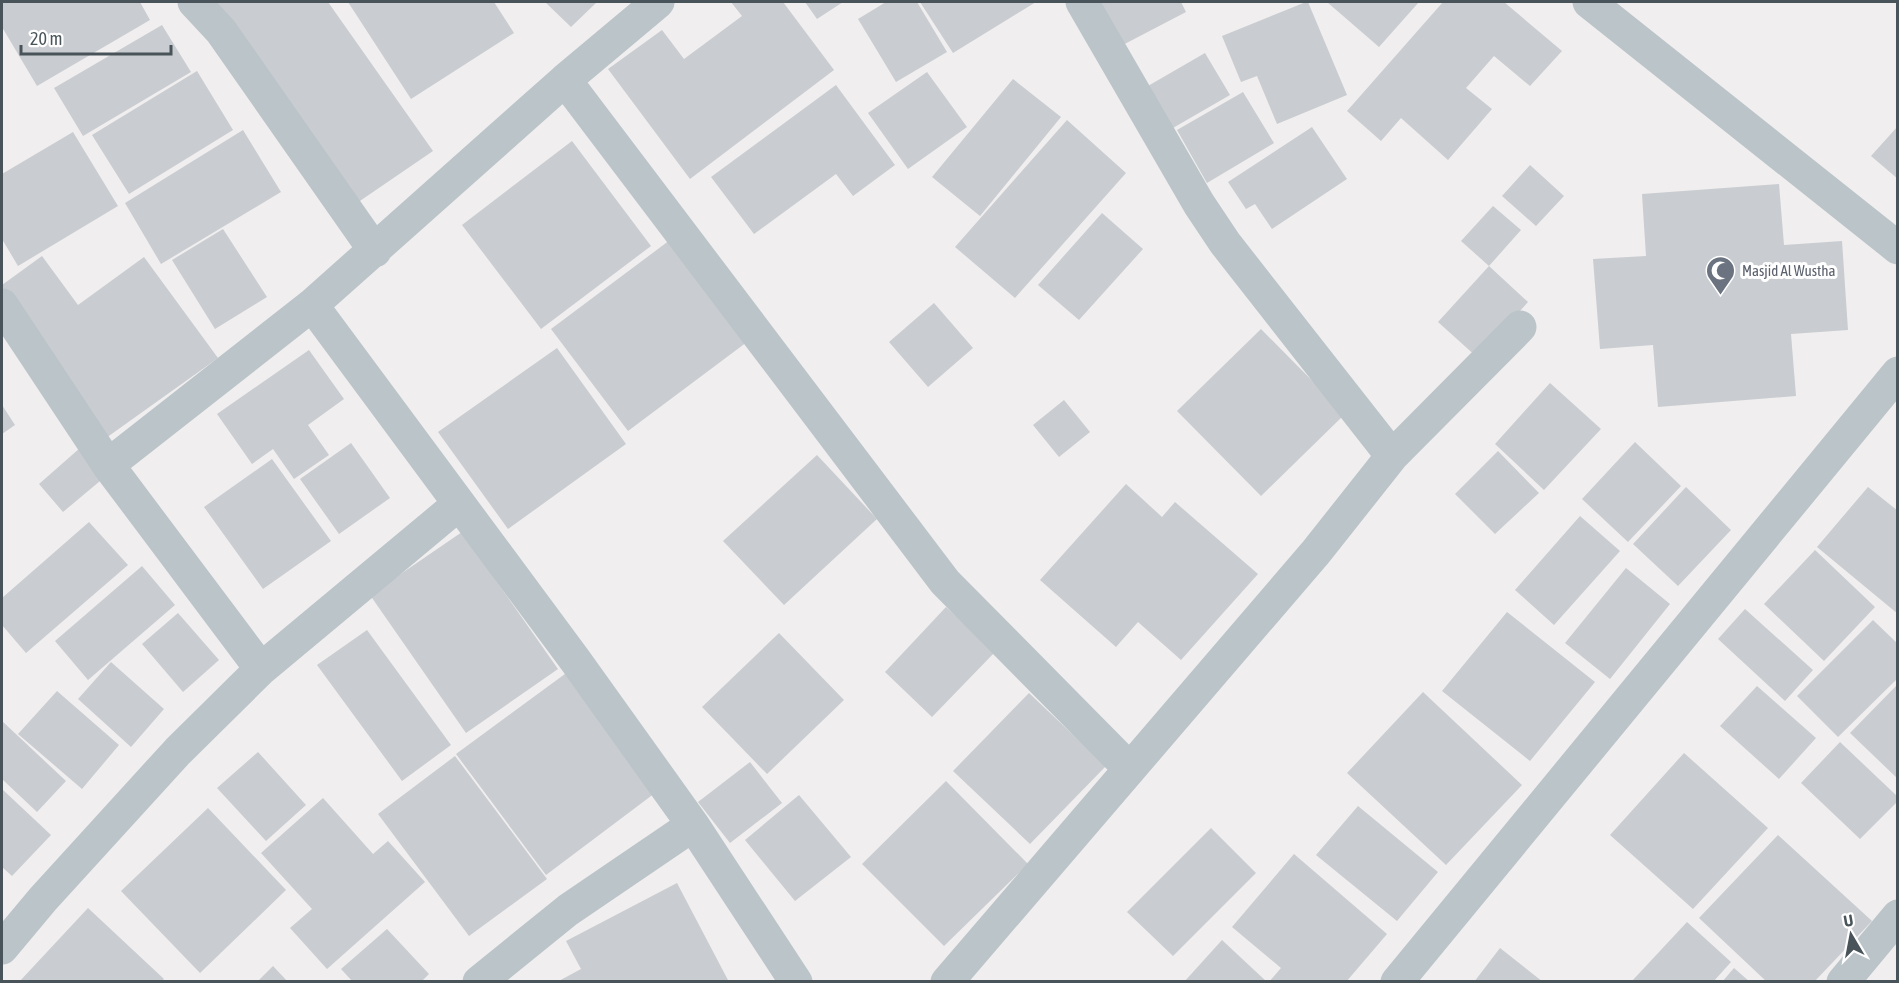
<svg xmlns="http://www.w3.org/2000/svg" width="1899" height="983" viewBox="0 0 1899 983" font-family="'Asap Condensed',sans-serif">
	<rect width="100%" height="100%" fill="#f0eeee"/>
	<path fill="#c9ccd0" d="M2 2H140L150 20 37 86 2 27Z
		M211 2H328L433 151 354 205Z
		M348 2H494L514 33 411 99Z
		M545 2H597L571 27Z
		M731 2H783L834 70 690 179 608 69 662 30 684 59 742 16Z
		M805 2H843L817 19Z
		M886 2H917L947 52 896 82 858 19Z
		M920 2H1036L953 53Z
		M1093 2H1181L1186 12 1117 48Z
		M1306 2H1308L1347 95 1277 124 1257 76 1241 82 1222 36Z
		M1327 2H1419L1379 47Z
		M1443 2H1504L1562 51 1530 86 1494 56 1466 88 1492 109 1448 160 1401 118 1381 141 1347 111Z
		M162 25 191 72 83 136 54 88Z
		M1205 53 1230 95 1166 132 1141 90Z
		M197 71 233 130 129 194 92 135Z
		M927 72 967 127 908 169 868 113Z
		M1013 79 1061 117 980 216 932 177Z
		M836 85 895 165 853 196 836 174 754 234 711 177Z
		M1243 92 1274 143 1207 183 1177 130Z
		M1067 120 1126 173 1015 298 955 247Z
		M1898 126V179L1871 156Z
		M1312 127 1347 179 1272 229 1255 204 1246 209 1228 182Z
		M243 130 281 192 161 264 125 203Z
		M73 132 118 206 18 266 2 239V174Z
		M572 141 651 246 541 329 462 225Z
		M1530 165 1564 196 1536 226 1502 196Z
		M1779 184 1784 245 1842 241 1848 330 1791 334 1796 396 1658 407 1653 345 1600 349 1593 259 1646 256 1642 194Z
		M1493 206 1521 230 1489 266 1461 241Z
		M1102 213 1143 249 1079 320 1038 285Z
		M223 229 267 297 215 329 172 260Z
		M674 237 751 339 628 431 551 329Z
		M42 256 78 305 144 257 218 358 106 438 2 293V285Z
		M1489 266 1528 302 1478 358 1438 322Z
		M934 303 973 348 928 387 889 342Z
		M1261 329 1345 414 1261 496 1177 411Z
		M557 348 626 444 508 529 438 432Z
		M309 350 344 399 308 425 329 455 294 479 273 449 252 464 217 414Z
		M1550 383 1601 429 1544 490 1495 444Z
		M1064 400 1090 432 1059 457 1033 425Z
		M2 405 15 425 2 434Z
		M1635 442 1681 486 1628 542 1582 499Z
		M351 443 390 498 339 534 300 479Z
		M80 448 106 476 63 512 39 484Z
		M1498 451 1539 493 1495 534 1455 494Z
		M817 455 877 519 784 605 723 541Z
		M272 459 331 541 263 589 204 507Z
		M1126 484 1162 517 1175 502 1258 574 1181 660 1138 622 1116 647 1040 580Z
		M1686 487 1731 530 1678 586 1633 544Z
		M1868 487 1898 511V614L1817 547Z
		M1580 516 1620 551 1554 625 1515 590Z
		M89 522 128 565 26 653 2 625V598Z
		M462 532 558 669 466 733 370 595Z
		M1815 550 1875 607 1824 661 1764 604Z
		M142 566 175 605 88 680 55 641Z
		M1626 568 1670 604 1610 679 1565 643Z
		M946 607 995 652 932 717 885 672Z
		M1745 609 1813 670 1785 701 1718 639Z
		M1507 612 1595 682 1530 761 1442 691Z
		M178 613 219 660 183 692 142 644Z
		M1873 620 1898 644V678L1838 737 1797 696Z
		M367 630 451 745 402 781 317 665Z
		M779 633 844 700 767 774 702 707Z
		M111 662 164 709 131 747 78 699Z
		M569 671 659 790 546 875 456 754Z
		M1898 684V779L1850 733Z
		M1757 686 1816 738 1779 779 1720 726Z
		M57 691 119 745 82 789 18 734Z
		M1423 692 1522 785 1446 865 1347 773Z
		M1029 693 1106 766 1030 844 953 771Z
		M2 721 66 781 37 812 2 779Z
		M1840 742 1898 797V801L1860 839 1801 783Z
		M258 752 306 805 266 841 217 788Z
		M1684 753 1768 828 1693 909 1610 835Z
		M455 756 547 879 469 936 378 814Z
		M750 762 782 803 730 843 698 802Z
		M946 781 1028 864 944 946 862 864Z
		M2 789 51 835 12 876 2 867Z
		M799 795 851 857 795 901 745 840Z
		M323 798 373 854 388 841 425 882 327 969 290 928 312 909 261 853Z
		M1358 806 1438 872 1397 921 1316 855Z
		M208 808 286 890 200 973 121 891Z
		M1211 828 1256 873 1173 956 1127 912Z
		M1778 835 1872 921 1814 982H1767L1699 918Z
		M1294 854 1387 934 1346 982H1269L1281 968 1232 927Z
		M677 883 729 982H557L581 969 566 941Z
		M88 908 164 979 161 982H19Z
		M1687 922 1731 962 1713 982H1631Z
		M387 929 429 974 421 982H353L341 969Z
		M1222 940 1267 982H1184Z
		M1500 948 1543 982H1474Z
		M273 966 288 982H257Z
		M1734 968 1750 982H1722Z"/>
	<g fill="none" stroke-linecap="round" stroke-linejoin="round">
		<path stroke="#bac4c9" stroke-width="33" d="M194 2 221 31 375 251
			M1082 2 1199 204 1225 243 1392 456
			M1589 2 1898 248
			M565 80 945 582 1129 768
			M2 305 108 465 261 669
			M312 305 575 660 693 825 796 982
			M108 465 312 305 565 80 658 2
			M2 948 43 899 178 751 261 669 459 504
			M479 982 568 910 693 825
			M947 982 1316 552 1392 456 1520 327
			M1397 982 1898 373
			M1843 982 1898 916"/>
	</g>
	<defs>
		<symbol id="mosque-pin" viewBox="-11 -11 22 30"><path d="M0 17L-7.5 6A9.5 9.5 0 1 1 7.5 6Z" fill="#6b7280" stroke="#fff"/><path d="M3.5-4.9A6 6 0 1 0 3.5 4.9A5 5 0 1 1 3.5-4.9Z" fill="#fff"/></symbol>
	</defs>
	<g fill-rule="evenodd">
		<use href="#mosque-pin" x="1704" y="254" width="33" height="45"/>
	</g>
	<g text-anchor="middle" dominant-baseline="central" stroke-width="6" stroke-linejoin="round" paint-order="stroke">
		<g font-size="15" fill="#5b616d" stroke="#fff" text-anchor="start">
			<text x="1742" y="270">Masjid Al Wustha</text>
		</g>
	</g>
	<rect width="1899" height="983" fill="none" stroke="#485459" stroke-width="6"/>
	<g transform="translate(1851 935) rotate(350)" stroke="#ffffff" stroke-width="4.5" paint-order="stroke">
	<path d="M0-4.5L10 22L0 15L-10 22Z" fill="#485459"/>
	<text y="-9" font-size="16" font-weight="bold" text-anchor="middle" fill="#485459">U</text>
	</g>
	<path d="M21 45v9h150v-9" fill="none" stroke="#485459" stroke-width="3"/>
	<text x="30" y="45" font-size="18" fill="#485459" stroke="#ffffff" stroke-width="4.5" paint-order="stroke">20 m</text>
</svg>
